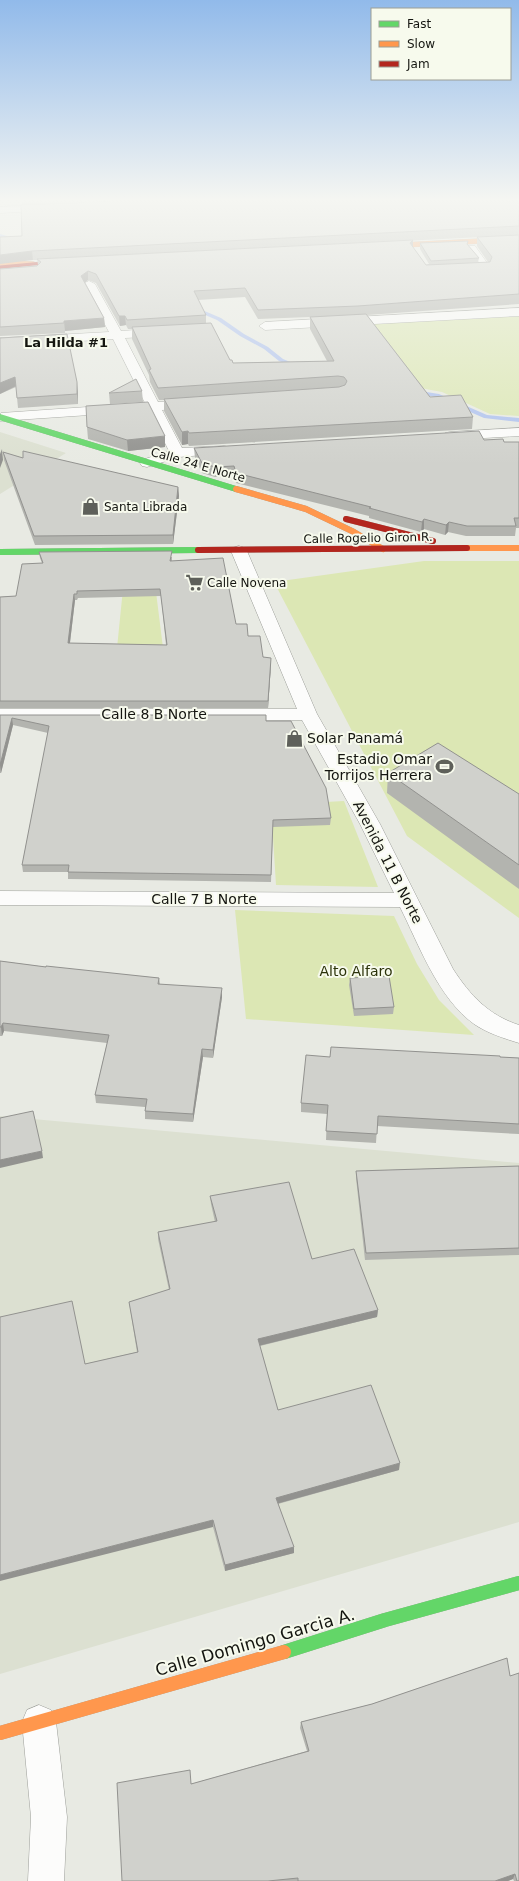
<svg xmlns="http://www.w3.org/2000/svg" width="519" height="1881" viewBox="0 0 519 1881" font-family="'DejaVu Sans',sans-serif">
	<rect width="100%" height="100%" fill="#e8eae3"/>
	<path fill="#dce0d1" d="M0 432 66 453 0 494Z
		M0 1116 519 1163V1522L0 1674Z"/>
	<path fill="#dce7b4" d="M519 316V416L490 414 442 392 371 379V324Z
		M424 561H519V918L407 836 274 582Z
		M153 568 163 648H117L125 569Z
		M344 801 378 887 276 885 271 805Z
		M235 910 394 916 417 964 439 1000 474 1035 246 1019Z"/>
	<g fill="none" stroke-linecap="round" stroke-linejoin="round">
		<path fill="#afc2ee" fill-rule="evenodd" d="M0 234 21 240V241L19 242 0 237Z
			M191 307H195L221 318 244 334 268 347 283 359 300 366 297 368 279 361 264 349 240 336 217 320 191 309Z
			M414 390 439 394 487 415 519 418V422L484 418 436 397 412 393 411 392Z"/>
		<defs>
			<path id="lane" d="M469 246H475L490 267 489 269 469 270V266L481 265 468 248Z"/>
			<path id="street" d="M51 205 56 208 55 210 0 213V207Z
				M89 281 95 284 121 331 163 328 169 332 163 336 125 338 158 402 193 400 198 401 200 404 198 407 193 408 162 410 182 448 224 446 229 447 231 450 229 453 179 457 147 467 142 466 140 463 142 460 169 451 149 411 0 421 1 413 145 403 113 339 0 346V338L109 332 83 284Z
				M519 308V316L265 330 259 326 265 322Z
				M519 428V436L450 440 445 439 443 436 445 433 450 432Z
				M239 546 245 548 247 551 317 714 380 824 453 969C470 995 488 1015 519 1025V1043C503 1038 487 1033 474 1024 438 998 419 945 400 907L0 905V891L394 893 360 824 302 720 0 721V709H297L231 551 233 548Z
				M39 1705 51 1710 56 1722 67 1817 64 1881H28L31 1817 22 1722 27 1710Z"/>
			<path id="fast-far1" d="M0 417 236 489
				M0 552 198 550"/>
			<path id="fast" d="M284 1652 385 1620 519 1583"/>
			<path id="slow-far2" d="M383 246 519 239
				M0 263 33 264"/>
			<path id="slow-far1" d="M236 489 306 509 354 532 383 549
				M467 548H519"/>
			<path id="slow" d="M0 1733 284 1652"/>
			<path id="jam-far1" d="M0 268 43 264"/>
			<path id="jam" d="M346 519 433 541
				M198 550 467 548"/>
		</defs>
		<use href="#lane" stroke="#9c9e99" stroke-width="1"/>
		<use href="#street" stroke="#9c9e99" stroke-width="1"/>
		<use href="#fast-far1" stroke="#9c9e99" stroke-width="6"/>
		<use href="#fast" stroke="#9c9e99" stroke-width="14"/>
		<use href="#slow-far2" stroke="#9c9e99" stroke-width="5.5"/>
		<use href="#slow-far1" stroke="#9c9e99" stroke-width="6"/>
		<use href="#slow" stroke="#9c9e99" stroke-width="14"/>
		<use href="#jam-far1" stroke="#9c9e99" stroke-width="5.5"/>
		<use href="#jam" stroke="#9c9e99" stroke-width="6"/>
		<use href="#lane" fill="#fcfcfb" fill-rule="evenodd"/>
		<use href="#street" fill="#fcfcfb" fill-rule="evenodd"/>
		<use href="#fast-far1" stroke="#63d668" stroke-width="6"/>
		<use href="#fast" stroke="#63d668" stroke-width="14"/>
		<use href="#slow-far2" stroke="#ff974d" stroke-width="5"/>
		<use href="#slow-far1" stroke="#ff974d" stroke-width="6"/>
		<use href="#slow" stroke="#ff974d" stroke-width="14"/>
		<use href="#jam-far1" stroke="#b3261e" stroke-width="5"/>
		<use href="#jam" stroke="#b3261e" stroke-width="6"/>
	</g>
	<path fill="#b3b4af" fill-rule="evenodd" d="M22 201H97L22 205Z
		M519 201V235L33 260 22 236Z
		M519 235V304L367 315 430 397 473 417 472 429 189 446 188 444 182 445 164 411V400H159L150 382 149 375 132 339V329H128L126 325 120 326 96 283 88 280 85 282 104 318 105 327 65 331V333L0 336V269L38 265 37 259 413 240V247L426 265 429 264 420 249V243L467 244 479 258 478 262H488L477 246V237ZM245 297 258 319 310 317V329L327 361 233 363 230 360 206 323V315L198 300Z
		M0 338 78 392V404L18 408 16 387 0 394Z
		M142 391 143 402 110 404 109 393Z
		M87 427 165 447 128 451 88 439Z
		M484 440 504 442H519V528H516L515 536H466L448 532 445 535 424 529 421 532 369 518V516L236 483 234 476 215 477 202 473 195 458 194 448Z
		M3 452 23 458 178 487 179 496 173 544 35 545 4 460Z
		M39 552 172 557V561L248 636 263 657 271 664 268 708H0V597L16 596 42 563 40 558ZM161 596 166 645 70 643 75 600H77L78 598Z
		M0 715 266 721 331 818 330 825 273 827 271 882 68 879V872H23L22 865 48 733 13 725 1 773H0Z
		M388 773 519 794V889L387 793Z
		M0 961 46 967 159 978 160 984 222 997 213 1058 203 1057 193 1122 145 1119V1107L96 1103 95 1095 107 1043 4 1031 2 1036H0Z
		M350 978 394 1007 393 1014 354 1016 349 985Z
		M330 1057H500L519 1058V1134L377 1126 376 1143 326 1140 327 1114 301 1112V1103Z
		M519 1166V1255L365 1260 356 1178V1171Z
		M210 1196 312 1259 378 1310 377 1317 260 1346 278 1410 399 1470 278 1504 294 1547V1553L225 1571 213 1527 85 1364 137 1352 129 1302 169 1290 158 1239V1232L215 1222 211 1204Z
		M507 1658 519 1881H514L513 1879 508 1881H122L191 1784 307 1751 300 1728 301 1722 372 1704Z"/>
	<path fill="#92928f" d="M413 240V249L410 243Z
		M32 251 33 260 0 264V255Z
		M88 271V280L82 285 81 276Z
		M119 316H125L126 325 120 326Z
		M104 318 105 327 65 331 64 321Z
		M15 377 16 386 0 394V383Z
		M77 382 78 392V404L77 394Z
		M188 431V444L182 445V432Z
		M165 436V447L128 451 127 440Z
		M2 449 3 460 0 468V454Z
		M178 487 179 496 173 544V535Z
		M424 519V529L421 532 422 522Z
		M449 522 448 532 445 535 446 525Z
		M74 594 75 600 69 650 68 643Z
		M271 658V664L268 708V701Z
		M12 718 13 725 1 773 0 765Z
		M222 988V997L213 1058V1050Z
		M3 1023 4 1031 2 1036 1 1027Z
		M202 1049 203 1057 193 1122V1114Z
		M42 1151 43 1158 0 1168V1160Z
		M378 1310 377 1317 258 1346V1339Z
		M400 1463 399 1470 276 1504V1498Z
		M213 1520V1527L0 1581V1575Z
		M294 1547V1553L225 1571V1565Z
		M515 1874 513 1879 508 1881H495Z"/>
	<path fill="#d0d1cc" stroke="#92928f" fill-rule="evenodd" d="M118 201H519V226L32 251 0 255V237L22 236 21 205Z
		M519 235V294L358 306 258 310 245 288 194 291 206 315 127 320 125 316H119L96 274 88 271 81 276 104 318 64 321V323L0 327V269L37 266 41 262 37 259 413 240 410 243 426 265 490 262 492 257 477 237Z
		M468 241 467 244 479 258 431 261 420 243Z
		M366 314 430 397 461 395 473 417 189 433 188 431 182 432 164 399 339 387 345 385 347 381 344 377 338 376 158 388 149 370 151 369 132 327 211 323 230 360H232L233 363 334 361 310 317Z
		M67 334 77 382V394L17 398 15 377 0 383V338Z
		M136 379 142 391 109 393Z
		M148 402 165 436 127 440 87 427 86 406Z
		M479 431 484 440 503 439 504 442H519V518H514L516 526H467L449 522 446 525 424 519 422 522 369 508 371 507 236 473 234 466 215 467 202 463 194 448Z
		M23 451 178 487 173 535 34 536 3 452 23 458Z
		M172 551 170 561 223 558 236 624H247L248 636H260L263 657 271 658 268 701H0V597L16 596 22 564 43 563 39 552ZM160 589 167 645 68 643 74 594H77V591Z
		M0 715H266V721H291L326 788 331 818 273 820 271 875 68 872 69 865H22L49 726 12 718 0 765Z
		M438 743 519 794V865L388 773Z
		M0 961 46 967V966L159 978 158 984 222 988 213 1050 202 1049 193 1114 145 1111 147 1099 95 1095 109 1035 3 1023 1 1027H0Z
		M389 976 394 1007 354 1009 350 978Z
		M331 1047 500 1056V1057L519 1058V1124L378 1116 377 1134 326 1131 328 1105 301 1103 306 1055 330 1057Z
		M33 1111 42 1151 0 1160V1118Z
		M519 1166V1248L366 1253 356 1171Z
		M289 1182 312 1259 354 1249 378 1310 258 1339 278 1410 371 1385 400 1463 276 1498 294 1547 225 1565 213 1520 0 1575V1317L72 1301 85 1364 138 1352 129 1302 170 1289 158 1232 217 1221 210 1196Z
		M507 1658 510 1676 519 1673V1881H517L515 1874 495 1881H298V1878L268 1881H122L117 1783 190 1770 191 1784 309 1751 301 1722 372 1704Z"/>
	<linearGradient id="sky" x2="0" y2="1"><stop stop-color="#91baea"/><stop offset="0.43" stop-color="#f5f6f2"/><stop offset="1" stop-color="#f5f6f2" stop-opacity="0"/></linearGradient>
	<rect width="519" height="465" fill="url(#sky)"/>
	<defs>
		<symbol id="shop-bare" viewBox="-9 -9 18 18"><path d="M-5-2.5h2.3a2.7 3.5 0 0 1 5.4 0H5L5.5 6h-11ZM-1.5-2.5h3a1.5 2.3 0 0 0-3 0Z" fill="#5e605a" stroke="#f7faed" stroke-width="2.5" paint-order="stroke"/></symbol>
		<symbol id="supermarket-bare" viewBox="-9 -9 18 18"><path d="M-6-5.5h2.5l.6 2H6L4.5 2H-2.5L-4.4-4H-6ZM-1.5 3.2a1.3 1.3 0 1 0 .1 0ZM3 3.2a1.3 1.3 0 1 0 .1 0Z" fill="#5e605a" stroke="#f7faed" stroke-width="2.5" paint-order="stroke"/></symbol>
		<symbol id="stadium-bare" viewBox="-9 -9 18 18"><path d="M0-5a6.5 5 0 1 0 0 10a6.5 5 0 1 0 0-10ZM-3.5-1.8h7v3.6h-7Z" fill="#5e605a" stroke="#f7faed" stroke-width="2.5" paint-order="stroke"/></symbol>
	</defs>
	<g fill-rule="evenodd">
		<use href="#shop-bare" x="78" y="494" width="25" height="25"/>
		<use href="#supermarket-bare" x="182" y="570" width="25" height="25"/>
		<use href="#shop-bare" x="282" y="726" width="25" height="25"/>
		<use href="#stadium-bare" x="432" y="754" width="25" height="25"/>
	</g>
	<g text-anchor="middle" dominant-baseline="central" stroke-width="4" stroke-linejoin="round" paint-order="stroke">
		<g font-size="12" fill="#141510" stroke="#f7faed">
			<text transform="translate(198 465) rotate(16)">Calle 24 E Norte</text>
			<text transform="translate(368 538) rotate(-1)">Calle Rogelio Giron R.</text>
		</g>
		<g font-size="12" fill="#141510" stroke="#f7faed" text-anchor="start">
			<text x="104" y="507">Santa Librada</text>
			<text x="207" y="583">Calle Novena</text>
		</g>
		<g font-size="13" font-weight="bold" fill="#141510" stroke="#f7faed">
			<text x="66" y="342">La Hilda #1</text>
		</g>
		<g font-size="14" fill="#141510" stroke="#f7faed">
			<text x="154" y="714">Calle 8 B Norte</text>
			<text transform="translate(388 862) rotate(63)">Avenida 11 B Norte</text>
			<text x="204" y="899">Calle 7 B Norte</text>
		</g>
		<g font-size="14" fill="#141510" stroke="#f7faed" text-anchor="start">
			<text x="307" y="738">Solar Panamá</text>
			<text x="432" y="759" text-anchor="end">Estadio Omar<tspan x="432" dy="16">Torrijos Herrera</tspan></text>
		</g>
		<g font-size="14" fill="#2c330a" stroke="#f7faed">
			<text x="356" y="971">Alto Alfaro</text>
		</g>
		<g font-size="17" fill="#141510" stroke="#f7faed">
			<text transform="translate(255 1642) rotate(-16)">Calle Domingo Garcia A.</text>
		</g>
	</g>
	<rect x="371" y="8" width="140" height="72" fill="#f7faed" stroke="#9c9e95"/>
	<rect x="379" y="21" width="20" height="6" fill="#63d668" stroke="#9c9e95"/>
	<text x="407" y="28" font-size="12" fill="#141510">Fast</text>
	<rect x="379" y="41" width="20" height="6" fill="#ff974d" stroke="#9c9e95"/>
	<text x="407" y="48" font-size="12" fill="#141510">Slow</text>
	<rect x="379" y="61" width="20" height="6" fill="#b3261e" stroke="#9c9e95"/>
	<text x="407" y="68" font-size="12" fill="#141510">Jam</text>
</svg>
